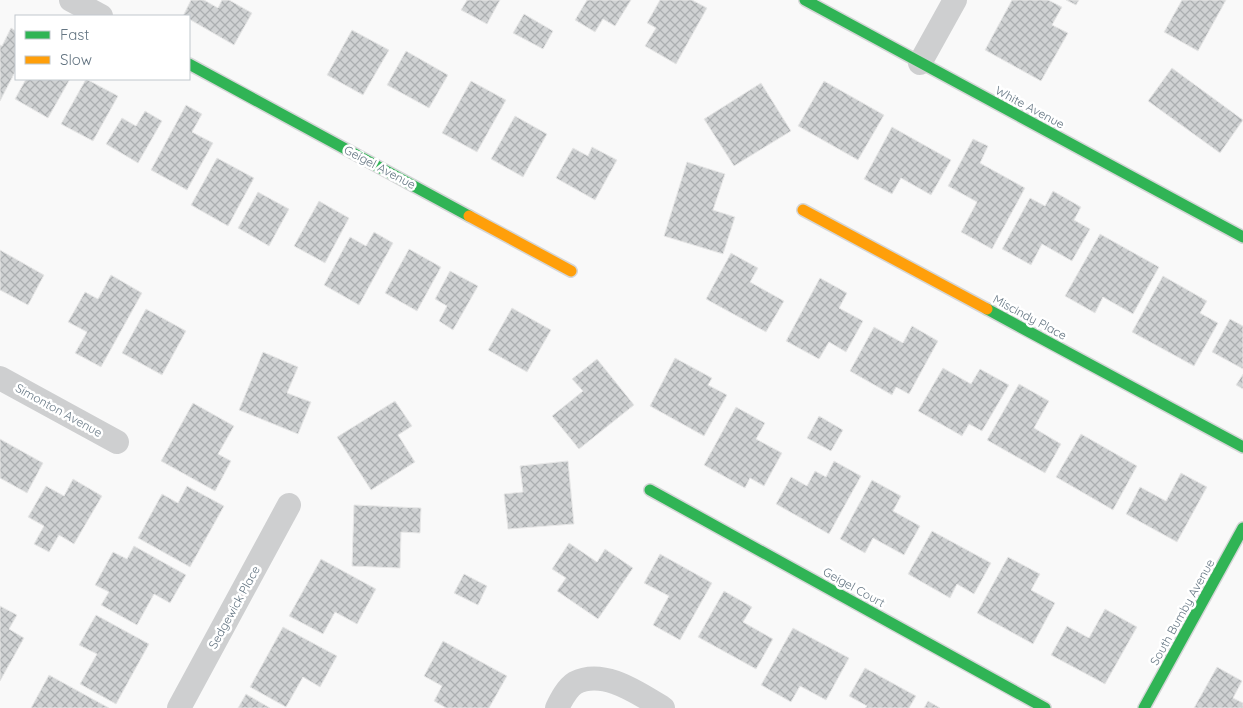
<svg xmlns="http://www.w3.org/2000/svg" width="1243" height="708" viewBox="0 0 1243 708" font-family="Quicksand,sans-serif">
	<defs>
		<pattern id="building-cross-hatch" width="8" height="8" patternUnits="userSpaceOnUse" patternTransform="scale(1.25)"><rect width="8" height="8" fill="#d0d2d3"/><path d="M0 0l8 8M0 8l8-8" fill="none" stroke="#acafb1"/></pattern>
	</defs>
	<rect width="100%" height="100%" fill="#f9f9f9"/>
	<path fill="url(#building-cross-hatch)" stroke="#e8e8e8" d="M191 0H204L218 8 222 0H229L252 13 234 45 189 19V16H183Z
		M467 0H500L487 24 461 10Z
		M587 0H631L615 26 603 19 595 32 575 20Z
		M660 0H692L707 8 676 64 645 46 656 28 647 23Z
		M1012 0H1048L1062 7 1052 25 1068 33 1041 81 985 50Z
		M1066 0H1079L1076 5Z
		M1182 0H1226L1198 51 1164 32Z
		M524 14 553 31 543 49 513 33Z
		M11 28 16 31V70L0 101V45L2 46Z
		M352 30 389 50 363 95 327 75Z
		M406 51 448 75 429 108 387 85Z
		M1172 68 1243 120 1220 153 1148 101Z
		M26 79H70L48 118 15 99Z
		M86 79 118 96 93 141 61 124Z
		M471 81 506 100 477 152 442 133Z
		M824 81 884 115 858 160 798 126Z
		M761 83 791 131 734 166 704 119Z
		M186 105 202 114 192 132 213 143 187 190 151 170Z
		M145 111 162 121 138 163 106 144 122 118 136 126Z
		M515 116 547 134 523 177 491 159Z
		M892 127 951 160 931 195 901 178 892 194 864 179Z
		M973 139 988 146 980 163 1025 188 992 249 961 232 977 202 948 186Z
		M592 147 617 160 595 200 556 178 573 148 588 156Z
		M217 158 254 178 228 226 191 205Z
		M687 162 725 174 713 210 735 217 723 254 664 236Z
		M1053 191 1081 207 1074 220 1090 229 1072 261 1042 244 1031 265 1002 249 1030 198 1045 206Z
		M258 192 289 209 269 246 238 228Z
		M319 201 349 218 325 263 294 246Z
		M374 232 393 243 359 305 324 285 350 237 366 246Z
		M1100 234 1159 267 1133 314 1103 297 1095 313 1065 296Z
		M409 249 441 267 417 311 385 293Z
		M0 250 44 275 28 305 0 290Z
		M731 253 758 268 750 282 784 301 766 332 706 299Z
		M450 271 478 286 453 330 439 321 447 306 435 299Z
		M111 275 142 293 101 367 75 353 87 332 68 322 85 292 98 299Z
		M1163 276 1207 301 1200 313 1218 323 1194 366 1132 332Z
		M820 278 847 293 839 308 863 321 846 352 829 342 819 359 786 341Z
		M512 308 551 330 527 372 488 350Z
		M146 309 186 331 162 375 122 353Z
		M1230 319 1243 326V369L1212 352Z
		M912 326 938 341 909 394 896 387 892 395 850 371 874 327 903 343Z
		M263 352 298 367 287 393 311 402 298 434 239 410Z
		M675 358 712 378 708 385 727 395 704 436 650 406Z
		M597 359 634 405 579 449 552 416 583 391 572 379Z
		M943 368 971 384 980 369 1009 385 982 431 969 424 962 436 918 411Z
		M1243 374V389L1236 385Z
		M1019 384 1049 401 1034 428 1061 444 1045 473 987 440Z
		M395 401 412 426 398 435 415 462 371 490 337 437Z
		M193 403 234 426 218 454 231 461 215 491 161 461Z
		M736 407 765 423 756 439 782 453 764 486 750 478 745 488 704 465Z
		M819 416 843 430 831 451 807 438Z
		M1081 434 1137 466 1113 510 1056 477Z
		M0 439 43 463 27 493 0 478Z
		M568 461 574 524 508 529 504 494 523 492 520 466Z
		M834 461 861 476 829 534 776 504 791 477 807 486 815 471 826 477Z
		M1181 473 1207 487 1177 542 1126 514 1140 487 1166 501Z
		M73 479 102 496 74 544 59 535 49 552 34 544 44 526 28 517 46 486 64 496Z
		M872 480 901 496 893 511 920 526 904 555 873 538 865 553 840 539Z
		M187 486 224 506 190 567 138 538 162 494 178 503Z
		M354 505 421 508 420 533 401 532 400 568 352 566Z
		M932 531 991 563 974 594 957 584 950 598 908 574Z
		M569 543 597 562 605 549 633 568 598 619 557 591 566 578 552 569Z
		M134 546 186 575 170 603 154 594 137 625 101 605 109 592 95 585 113 552 127 559Z
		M660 554 712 583 680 640 653 625 669 596 644 583Z
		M1008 557 1040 574 1031 590 1055 603 1033 644 977 613Z
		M321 559 376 589 357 624 335 612 323 634 289 616Z
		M464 574 487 586 478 605 454 593Z
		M724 591 752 607 743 622 773 639 756 669 698 637Z
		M0 606 17 615 9 629 24 638 0 681Z
		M1105 609 1137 627 1105 684 1051 655 1067 626 1089 638Z
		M96 615 149 644 116 704 80 684 97 654 79 645Z
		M283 627 337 656 320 687 303 677 286 707 250 687Z
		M793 628 849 658 826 700 800 686 791 702 761 685Z
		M443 641 507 676 489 708H446L434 701 442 686 424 676Z
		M1217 667 1242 681 1233 698 1243 703V708H1194Z
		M865 668 916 696 909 708H865L867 706 849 696Z
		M49 675 109 708H31Z
		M246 694 270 708H238Z
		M928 701 940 708H924Z"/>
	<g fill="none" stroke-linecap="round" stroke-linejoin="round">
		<defs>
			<path id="fast" d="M805 0 1243 237
				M189 64 469 216
				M987 309 1243 447
				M650 490 1045 708
				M1144 708 1243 528"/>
			<path id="slow" d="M803 210 987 309
				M469 216 571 271"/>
		</defs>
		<use href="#fast" stroke="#d5d6d7" stroke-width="14"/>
		<use href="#slow" stroke="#d5d6d7" stroke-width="14"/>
		<path stroke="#cecfd0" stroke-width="24" d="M71 0 101 16
			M920 63 955 0
			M0 378 117 442
			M179 708 289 505
			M557 708C561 700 567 688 575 683 604 668 639 694 663 708"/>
		<use href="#fast" stroke="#30b455" stroke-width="11"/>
		<use href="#slow" stroke="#ff9f0a" stroke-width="11"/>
	</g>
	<g text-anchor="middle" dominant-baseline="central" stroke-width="5" stroke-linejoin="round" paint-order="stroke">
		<g font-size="12" fill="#657683" stroke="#fff">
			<text transform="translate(1030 107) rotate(28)">White Avenue</text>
			<text transform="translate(380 167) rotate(28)">Geigel Avenue</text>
			<text transform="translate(1030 317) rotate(28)">Miscindy Place</text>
			<text transform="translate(59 410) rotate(29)">Simonton Avenue</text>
			<text transform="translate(854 587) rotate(29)">Geigel Court</text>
			<text transform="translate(234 607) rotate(-61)">Sedgewick Place</text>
			<text transform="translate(1182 612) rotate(-61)">South Bumby Avenue</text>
		</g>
	</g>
	<rect x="15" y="15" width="175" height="65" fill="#ffffff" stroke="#c1c8cd"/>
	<rect x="25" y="31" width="25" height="8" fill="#30b455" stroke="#c1c8cd"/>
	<text x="60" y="40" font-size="15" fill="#657683">Fast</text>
	<rect x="25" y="56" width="25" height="8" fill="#ff9f0a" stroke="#c1c8cd"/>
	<text x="60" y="65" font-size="15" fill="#657683">Slow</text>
</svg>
